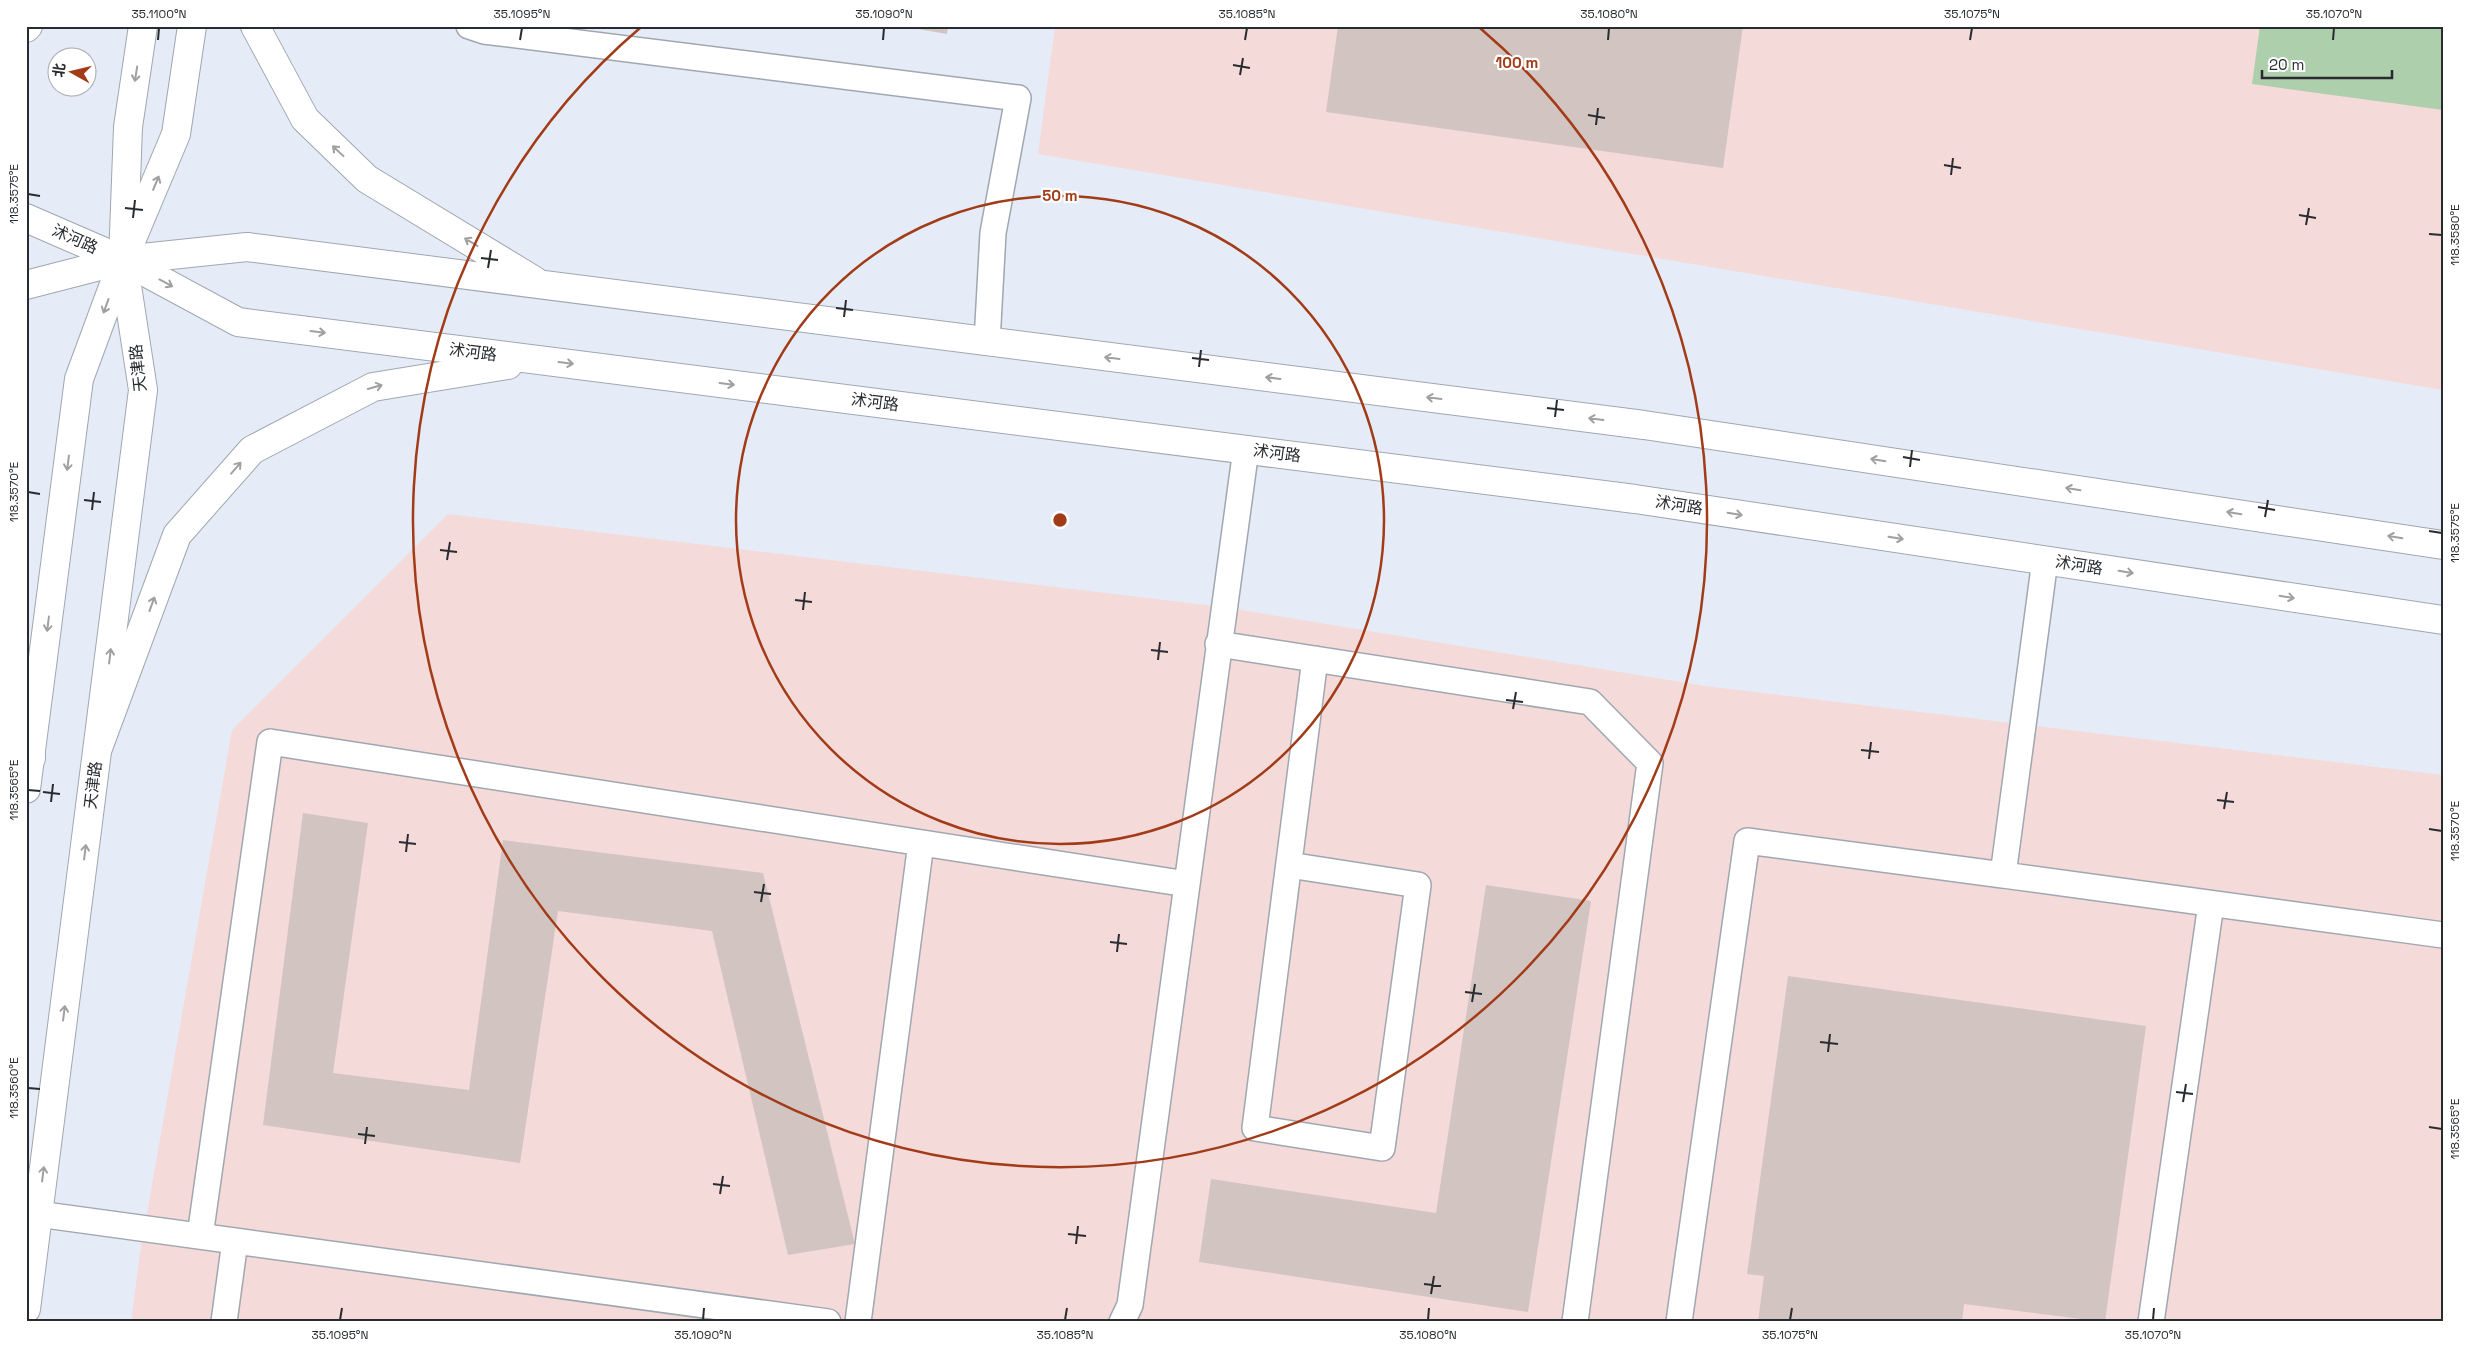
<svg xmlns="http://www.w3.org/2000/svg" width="2469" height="1348" viewBox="0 0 2469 1348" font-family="'Space Grotesk','Noto Sans SC',sans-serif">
	<rect width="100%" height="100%" fill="#e5ecf7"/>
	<path fill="#f5dada" d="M1055 26H2443V390L1038 154Z
		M448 514 1223 607 1705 686 2443 775V1322H131L140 1253 232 730Z"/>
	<path fill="#aecfac" d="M2260 26H2443V110L2252 84Z"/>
	<path fill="#d2c4c1" d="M901 26H948L947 34Z
		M1338 26H1743L1723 168 1326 112Z
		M303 813 368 823 333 1073 469 1090 503 840 763 873 855 1244 788 1255 712 931 558 911 520 1163 263 1125Z
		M1486 885 1591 901 1528 1312 1199 1262 1211 1179 1436 1213Z
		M1788 976 2146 1026 2105 1322 1964 1304 1962 1322H1758L1764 1276 1747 1274Z"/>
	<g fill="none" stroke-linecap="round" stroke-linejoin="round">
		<defs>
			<path id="service" d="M469 26 484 31 1018 98 993 233 987 342
				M2045 560 2003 875 2443 935
				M1218 644 1590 702 1650 763 1575 1322
				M1289 865 1418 885 1382 1148 1255 1128 1315 659
				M38 1214 828 1322
				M200 1236 270 742 1187 884
				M224 1322 235 1241
				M858 1322 921 843
				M1122 1322 1130 1305 1246 449
				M1679 1322 1747 841 2003 875
				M2151 1322 2211 904"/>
			<path id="secondary" d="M26 789 79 379 123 260 176 134 192 26
				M26 1309 143 390 123 260 128 127 143 26"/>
			<path id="primary" d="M255 26 305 119 367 179 535 281
				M26 28 28 26
				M26 218 123 260 238 322 1635 499 2443 620
				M26 285 123 260 247 247 1644 425 2443 545
				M26 689 31 758
				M98 748 177 535 252 450 373 387 508 365"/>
		</defs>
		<use href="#service" stroke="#a0a7b1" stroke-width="28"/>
		<use href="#secondary" stroke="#a0a7b1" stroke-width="30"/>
		<use href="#primary" stroke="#a0a7b1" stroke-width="30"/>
		<use href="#service" stroke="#fff" stroke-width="25"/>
		<use href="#secondary" stroke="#fff" stroke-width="28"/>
		<use href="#primary" stroke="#fff" stroke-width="28"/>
	</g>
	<defs><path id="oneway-shaft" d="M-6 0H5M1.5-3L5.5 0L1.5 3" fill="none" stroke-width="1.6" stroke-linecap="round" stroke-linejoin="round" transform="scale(1.25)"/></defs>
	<g stroke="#9ea0a1">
		<use href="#oneway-shaft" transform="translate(136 74) rotate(99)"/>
		<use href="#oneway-shaft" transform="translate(338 151) rotate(-137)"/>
		<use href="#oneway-shaft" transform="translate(156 183) rotate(-67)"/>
		<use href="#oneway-shaft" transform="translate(471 242) rotate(-149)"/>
		<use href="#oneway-shaft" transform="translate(166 283) rotate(28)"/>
		<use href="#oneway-shaft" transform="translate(106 306) rotate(110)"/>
		<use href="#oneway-shaft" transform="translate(318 332) rotate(7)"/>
		<use href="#oneway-shaft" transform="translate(1112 358) rotate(-173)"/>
		<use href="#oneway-shaft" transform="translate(566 363) rotate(7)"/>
		<use href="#oneway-shaft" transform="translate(1273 378) rotate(-173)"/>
		<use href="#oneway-shaft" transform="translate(727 384) rotate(7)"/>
		<use href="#oneway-shaft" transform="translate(375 387) rotate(-16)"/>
		<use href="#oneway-shaft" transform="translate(1434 398) rotate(-173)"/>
		<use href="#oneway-shaft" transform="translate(1596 419) rotate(-173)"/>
		<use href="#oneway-shaft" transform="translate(1878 460) rotate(-171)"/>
		<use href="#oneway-shaft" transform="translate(68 463) rotate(97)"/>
		<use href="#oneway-shaft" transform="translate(236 468) rotate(-49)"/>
		<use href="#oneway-shaft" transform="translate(2073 489) rotate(-171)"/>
		<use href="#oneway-shaft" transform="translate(2234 513) rotate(-171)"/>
		<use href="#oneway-shaft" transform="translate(1735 514) rotate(9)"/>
		<use href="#oneway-shaft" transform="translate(2395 537) rotate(-171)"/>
		<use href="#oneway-shaft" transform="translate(1896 538) rotate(9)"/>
		<use href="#oneway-shaft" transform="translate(2126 572) rotate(9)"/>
		<use href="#oneway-shaft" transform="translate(2287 597) rotate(9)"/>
		<use href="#oneway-shaft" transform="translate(152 604) rotate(-70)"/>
		<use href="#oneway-shaft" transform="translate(48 624) rotate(97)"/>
		<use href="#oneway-shaft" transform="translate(110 656) rotate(-83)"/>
		<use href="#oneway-shaft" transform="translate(85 852) rotate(-83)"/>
		<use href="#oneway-shaft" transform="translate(64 1013) rotate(-83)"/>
		<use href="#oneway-shaft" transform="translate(43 1174) rotate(-83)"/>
	</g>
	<path fill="none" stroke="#282b2f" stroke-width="2" d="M158 40 159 28M520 40 522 28M883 40 884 28M1245 40 1247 28M1608 40 1609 28M1970 40 1972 28M2333 40 2334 28M1233 65 1250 68M1240 75 1243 58M1588 115 1605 118M1596 125 1598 108M1944 165 1961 168M1951 175 1953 158M28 194 40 196M125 208 143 210M2299 215 2316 218M133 218 135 200M2306 225 2309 208M2429 234 2442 235M481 258 498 260M488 268 491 250M836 308 853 310M844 317 846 300M1192 358 1209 360M1199 367 1201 350M1547 408 1564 410M1555 417 1557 400M1903 457 1920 460M1910 467 1912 450M28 492 40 494M84 500 101 502M2258 507 2275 510M92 510 94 492M2265 517 2268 500M2429 531 2442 533M440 550 457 552M447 560 450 542M795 600 812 602M803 610 805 592M1151 650 1168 652M1158 660 1160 642M1506 700 1523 702M1513 709 1516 692M1861 750 1879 752M1869 759 1871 742M28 790 40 791M43 792 60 794M2217 800 2234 802M51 802 53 784M2224 809 2227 792M2429 829 2442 831M399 842 416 844M406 852 408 834M754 892 771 894M761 902 764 884M1110 942 1127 944M1117 952 1119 934M1465 992 1482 994M1472 1002 1475 984M1820 1042 1838 1044M1828 1052 1830 1034M28 1088 40 1089M2176 1092 2193 1094M2183 1102 2186 1084M2429 1127 2442 1129M358 1134 375 1136M365 1144 367 1127M713 1184 730 1186M720 1194 723 1176M1068 1234 1086 1236M1076 1244 1078 1226M1424 1284 1441 1286M1431 1294 1434 1276M340 1320 342 1308M703 1320 704 1308M1065 1320 1067 1308M1428 1320 1429 1308M1790 1320 1792 1308M2153 1320 2154 1308"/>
	<g fill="none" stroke="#a23b18" stroke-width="2.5">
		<circle cx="1060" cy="520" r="324"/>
		<path d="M1480 28A647 647 0 1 1 640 28"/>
	</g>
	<g text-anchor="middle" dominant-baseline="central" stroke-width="4.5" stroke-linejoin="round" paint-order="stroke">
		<g font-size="16" fill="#282b2f" stroke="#fff">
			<text transform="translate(75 239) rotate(24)">沭河路</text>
			<text transform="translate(473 352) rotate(7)">沭河路</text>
			<text transform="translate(138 368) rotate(-96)">天津路</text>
			<text transform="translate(875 402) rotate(7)">沭河路</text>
			<text transform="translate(1277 453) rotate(7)">沭河路</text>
			<text transform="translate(1679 505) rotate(9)">沭河路</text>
			<text transform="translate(2079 565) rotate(9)">沭河路</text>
			<text transform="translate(93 785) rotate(-83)">天津路</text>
		</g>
	</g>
	<circle cx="1060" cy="520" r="8" fill="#a23b18" stroke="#fff" stroke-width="2.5"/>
	<g font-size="15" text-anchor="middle" font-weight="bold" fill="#a23b18" stroke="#fff" stroke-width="4.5" stroke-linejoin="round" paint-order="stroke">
		<text x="1517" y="68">100 m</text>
		<text x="1060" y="201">50 m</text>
	</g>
	<rect width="2469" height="1348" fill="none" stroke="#ffffff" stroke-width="55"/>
	<g transform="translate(72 72) rotate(278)"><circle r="24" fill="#ffffff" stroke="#a9aaac"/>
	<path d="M0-4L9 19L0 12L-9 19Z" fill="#a23b18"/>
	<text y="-8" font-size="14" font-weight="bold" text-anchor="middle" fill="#282b2f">北</text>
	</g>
	<path d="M2262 70v8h130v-8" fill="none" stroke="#282b2f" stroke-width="2.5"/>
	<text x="2269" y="70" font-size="15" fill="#282b2f" stroke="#ffffff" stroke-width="4" paint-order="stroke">20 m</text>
	<rect x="28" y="28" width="2414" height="1292" fill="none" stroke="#282b2f" stroke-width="2"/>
	<g font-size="12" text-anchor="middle" fill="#282b2f">
		<text x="159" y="18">35.1100°N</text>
		<text x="522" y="18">35.1095°N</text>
		<text x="884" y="18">35.1090°N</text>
		<text x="1247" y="18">35.1085°N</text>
		<text x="1609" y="18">35.1080°N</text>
		<text x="1972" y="18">35.1075°N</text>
		<text x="2334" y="18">35.1070°N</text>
		<text transform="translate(14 194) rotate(-90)" y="4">118.3575°E</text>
		<text transform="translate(2455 235) rotate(-90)" y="4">118.3580°E</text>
		<text transform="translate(14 492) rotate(-90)" y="4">118.3570°E</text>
		<text transform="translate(2455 533) rotate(-90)" y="4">118.3575°E</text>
		<text transform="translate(14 790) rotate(-90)" y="4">118.3565°E</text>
		<text transform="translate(2455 831) rotate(-90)" y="4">118.3570°E</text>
		<text transform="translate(14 1088) rotate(-90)" y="4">118.3560°E</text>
		<text transform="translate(2455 1129) rotate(-90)" y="4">118.3565°E</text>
		<text x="340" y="1339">35.1095°N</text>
		<text x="703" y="1339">35.1090°N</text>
		<text x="1065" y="1339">35.1085°N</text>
		<text x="1428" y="1339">35.1080°N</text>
		<text x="1790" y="1339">35.1075°N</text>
		<text x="2153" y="1339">35.1070°N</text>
	</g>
</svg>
